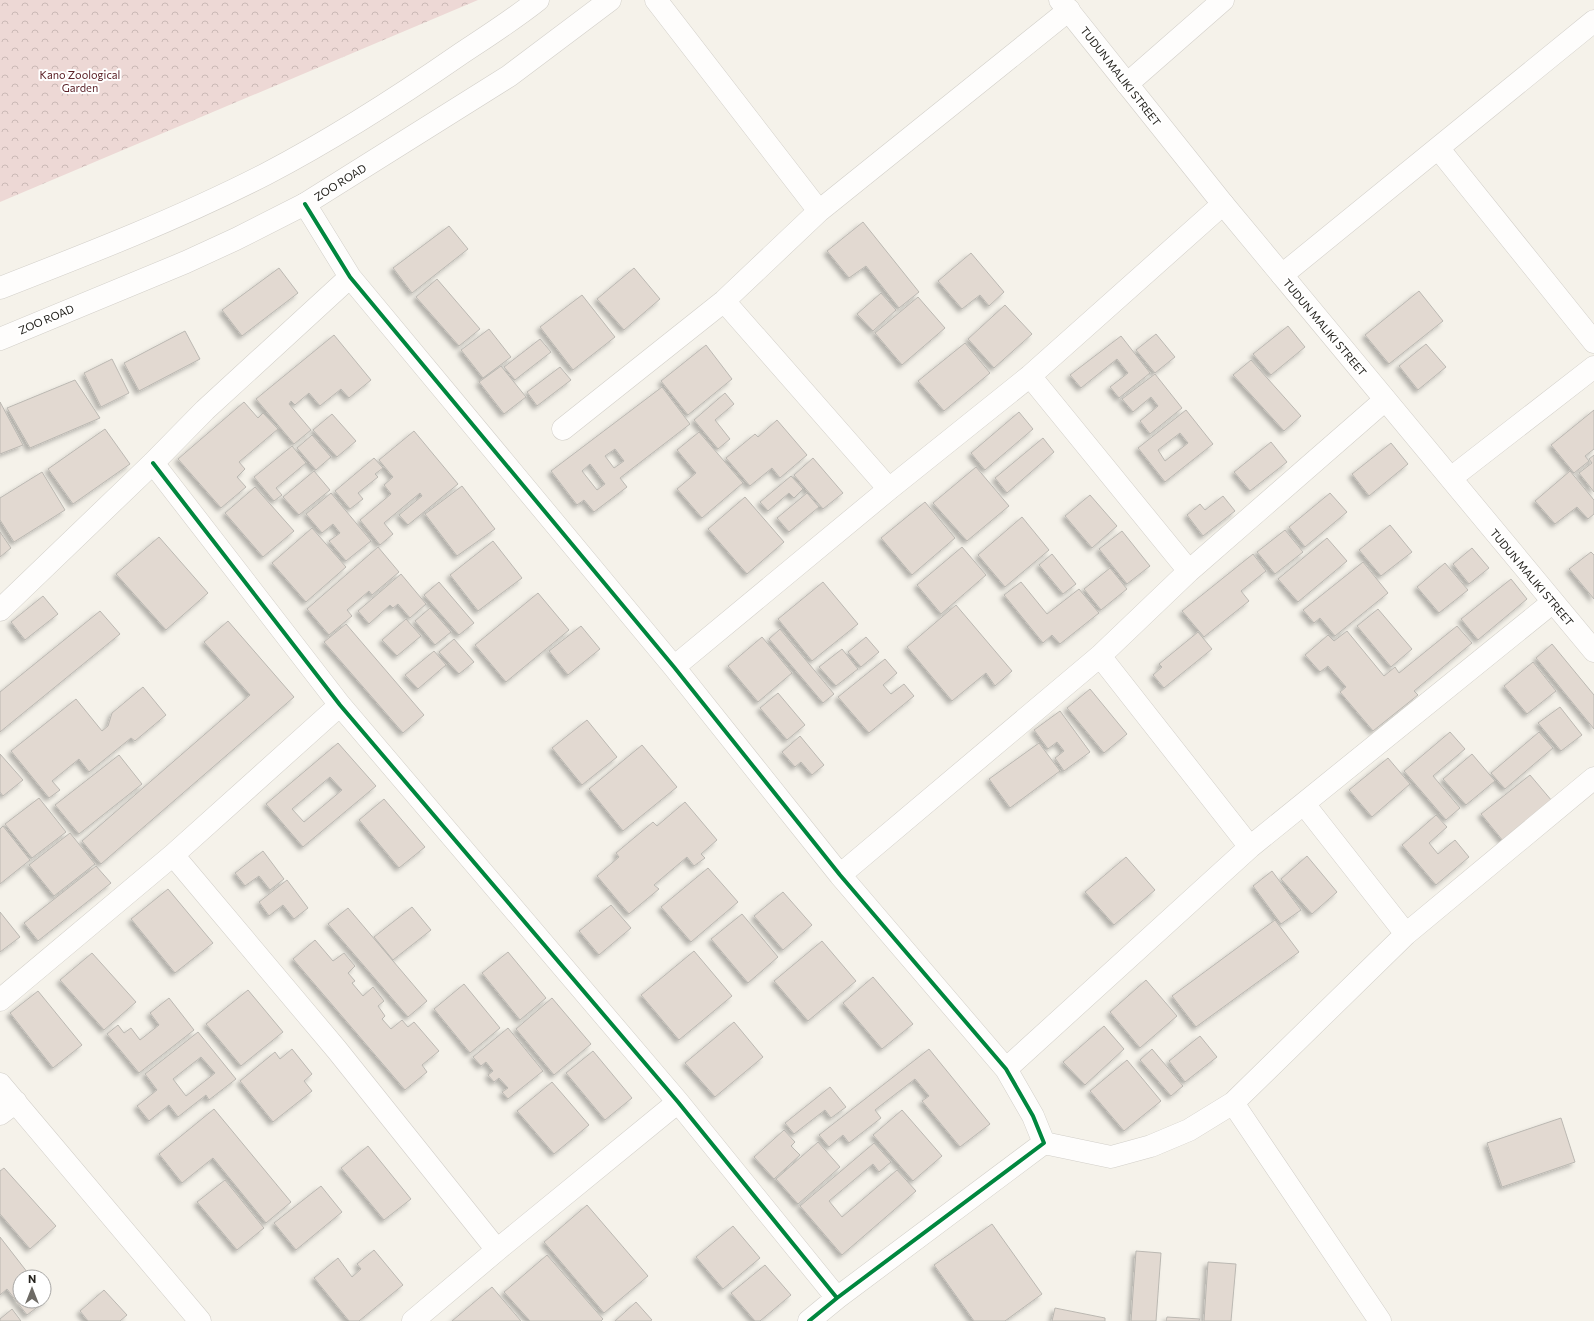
<svg xmlns="http://www.w3.org/2000/svg" width="1594" height="1321" viewBox="0 0 1594 1321" font-family="Commissioner,sans-serif">
	<defs>
		<pattern id="park-crowns" width="20" height="18" patternUnits="userSpaceOnUse"><rect width="20" height="18" fill="#edd8d5"/><path d="M2 6a3 3 0 1 1 6 0M12 15a3 3 0 1 1 6 0" fill="none" stroke="#cbb9b6"/></pattern>
		<filter id="shadow"><feDropShadow dx="-3.5" dy="3.5" stdDeviation="2" flood-color="#0004"/></filter>
	</defs>
	<rect width="100%" height="100%" fill="#f5f2ea"/>
	<path fill="url(#park-crowns)" d="M0 0H478L0 202Z"/>
	<path fill="#e2d9d1" stroke="#bbb8b2" fill-rule="evenodd" filter="url(#shadow)" d="M863 222 919 292 899 308 866 266 849 278 827 251Z
		M449 226 468 249 412 293 393 268Z
		M971 253 1004 292 989 306 980 295 962 309 938 281Z
		M279 268 298 293 242 336 222 310Z
		M634 268 660 299 624 330 597 299Z
		M437 279 480 329 459 346 416 297Z
		M1419 291 1443 321 1389 364 1365 335Z
		M881 293 896 310 873 331 857 314Z
		M582 295 615 337 573 370 540 327Z
		M918 297 945 328 902 365 875 333Z
		M1005 305 1032 334 994 368 968 339Z
		M1288 326 1305 347 1271 375 1253 354Z
		M489 329 511 357 483 378 461 350Z
		M185 331 200 359 139 391 124 363Z
		M1156 334 1175 357 1155 373 1136 350Z
		M334 335 371 380 349 398 341 389 320 406 309 393 295 405 291 401 289 404 311 430 294 444 256 399Z
		M1121 336 1150 373 1119 398 1110 387 1128 373 1117 359 1081 388 1070 375Z
		M540 339 551 352 515 380 504 367Z
		M965 343 990 373 944 411 918 381Z
		M1426 344 1446 367 1418 390 1399 366Z
		M706 345 732 379 688 415 661 381Z
		M112 359 129 393 101 407 84 373Z
		M1251 360 1301 416 1284 431 1233 375Z
		M501 366 526 397 504 414 479 382Z
		M560 367 571 380 537 406 527 392Z
		M1155 374 1182 408 1150 434 1140 421 1158 406 1151 397 1133 412 1122 399Z
		M75 380 100 418 30 448 7 408Z
		M662 387 690 424 620 478 627 487 594 512 584 500 577 505 551 471ZM615 449 624 461 614 468 605 456ZM590 464 605 484 597 490 582 471Z
		M725 393 734 404 715 420 730 439 718 449 694 420Z
		M0 402 23 445 0 454Z
		M244 402 258 418 263 413 278 429 239 462 245 469 237 477 246 487 221 508 178 459Z
		M1186 410 1213 444 1165 482 1138 448ZM1180 433 1188 443 1165 461 1158 450Z
		M1594 410V449L1585 456 1589 461 1574 473 1551 445Z
		M1019 412 1033 429 985 470 971 453Z
		M332 414 356 441 337 457 313 430Z
		M777 420 807 455 780 478 772 468 750 486 726 458 755 434 758 437Z
		M105 429 130 464 73 504 48 469Z
		M414 431 458 484 408 525 399 515 422 496 420 493 384 523 393 534 380 545 360 520 391 494 384 485 393 477 379 460Z
		M699 432 743 483 702 518 677 489 696 473 677 450Z
		M312 435 331 457 316 470 297 448Z
		M1043 438 1054 452 1007 493 995 478Z
		M1271 442 1287 462 1250 491 1234 472Z
		M1391 443 1408 464 1369 496 1352 474Z
		M292 446 306 463 276 488 282 495 274 501 254 477Z
		M1594 455V492L1579 473 1592 463 1589 459Z
		M374 458 383 468 375 474 378 477 358 493 363 499 350 509 335 491Z
		M813 458 843 493 823 509 794 475Z
		M976 467 1009 506 967 541 933 503Z
		M314 471 330 490 299 515 283 497Z
		M1570 471 1594 500V514L1588 519 1577 507 1555 524 1535 501Z
		M42 472 65 510 14 542 0 520V498Z
		M791 476 803 489 794 498 789 493 768 511 760 502Z
		M462 486 495 529 457 556 425 514Z
		M255 487 294 531 263 557 225 513Z
		M331 493 371 541 346 561 329 541 340 533 333 524 322 533 306 514Z
		M807 493 819 507 789 532 777 518Z
		M1330 493 1347 512 1305 547 1289 527Z
		M1090 495 1117 526 1092 548 1065 516Z
		M1223 496 1235 511 1203 536 1187 515 1200 504 1205 510Z
		M745 497 784 542 747 574 708 529Z
		M925 502 955 538 912 575 881 538Z
		M1022 517 1049 550 1005 587 978 555Z
		M1390 525 1412 552 1381 576 1359 550Z
		M312 528 346 567 306 602 272 563Z
		M1285 530 1303 552 1275 574 1257 552Z
		M1122 531 1150 566 1127 584 1099 549Z
		M0 532 11 548 0 557Z
		M159 537 208 593 166 630 116 574Z
		M1327 538 1347 561 1298 602 1278 579Z
		M493 541 522 578 478 611 450 575Z
		M378 547 399 572 372 595 369 591 347 610 352 616 329 635 307 609Z
		M962 547 986 575 941 614 917 585Z
		M1472 548 1489 568 1469 584 1453 564Z
		M1591 552 1594 555V599L1569 569Z
		M1052 554 1076 584 1063 594 1039 565Z
		M1253 554 1266 571 1241 591 1249 601 1204 637 1182 611Z
		M1363 562 1388 593 1335 636 1320 618 1314 623 1303 610Z
		M1445 563 1468 590 1439 613 1417 587Z
		M1110 568 1127 589 1101 610 1084 589Z
		M401 574 426 604 410 618 398 604 393 608 390 605 369 624 358 611Z
		M1511 579 1527 599 1478 640 1461 619Z
		M439 582 474 623 459 635 424 595Z
		M823 582 858 624 812 661 778 619Z
		M1021 582 1047 614 1079 589 1099 613 1060 644 1052 635 1043 643 1004 595Z
		M538 593 569 630 506 682 475 645Z
		M43 596 58 614 25 640 11 622Z
		M956 605 1012 671 995 686 986 673 952 701 907 647Z
		M430 608 451 632 435 645 415 621Z
		M1378 609 1412 649 1391 667 1357 626Z
		M100 611 120 634 0 732V692Z
		M406 619 421 636 397 656 382 640Z
		M228 621 294 697 101 864 82 841 250 695 204 642Z
		M346 624 424 715 403 733 324 642Z
		M581 626 600 649 568 675 549 651Z
		M1457 626 1472 643 1414 691 1418 695 1373 731 1340 692 1346 687 1328 666 1320 672 1305 655 1328 635 1334 641 1347 631 1384 676 1395 667 1399 673Z
		M780 629 834 694 823 703 769 639Z
		M1198 632 1212 649 1164 688 1153 675 1162 667 1159 664Z
		M762 637 792 673 758 702 728 666Z
		M866 637 879 652 861 667 848 652Z
		M454 639 474 662 459 674 439 652Z
		M1552 644 1594 695V729L1536 658Z
		M842 649 858 669 836 686 819 667Z
		M434 651 446 665 418 689 405 675Z
		M885 659 897 673 883 685 891 694 904 684 914 696 869 733 838 697Z
		M1533 662 1556 691 1527 714 1504 686Z
		M143 687 166 715 135 741 131 738 89 772 79 759 52 781 60 790 49 798 11 751 76 699 102 731 108 726 112 713Z
		M1090 689 1127 734 1104 753 1067 708Z
		M778 693 805 725 787 740 760 708Z
		M1560 707 1582 735 1561 751 1538 723Z
		M1060 711 1090 752 1064 771 1055 758 1064 751 1057 742 1048 749 1034 730Z
		M587 720 617 757 582 785 552 748Z
		M1450 732 1465 749 1433 776 1460 808 1446 820 1404 771Z
		M1539 732 1553 748 1505 789 1491 773Z
		M800 736 824 765 812 775 801 762 795 767 782 752Z
		M338 743 376 786 303 847 266 804ZM330 777 342 790 304 822 292 809Z
		M1039 743 1060 771 1010 808 989 779Z
		M642 745 677 787 623 831 589 789Z
		M0 754 23 780 3 796 0 792Z
		M1472 754 1495 781 1466 805 1443 779Z
		M119 755 142 784 79 834 55 805Z
		M1388 758 1410 784 1372 817 1349 790Z
		M1530 775 1552 801 1503 841 1481 814Z
		M39 798 66 832 32 858 5 824Z
		M384 799 425 847 399 868 359 820Z
		M685 802 717 840 701 854 705 858 694 866 687 857 654 885 659 889 629 914 597 876 619 857 616 853 653 822 657 826Z
		M1436 815 1447 827 1429 843 1438 854 1455 840 1469 857 1436 885 1402 845Z
		M3 826 30 860 0 884V829Z
		M70 833 95 864 54 896 29 865Z
		M263 851 284 879 270 890 259 876 245 886 235 873Z
		M1307 856 1337 892 1312 914 1281 879Z
		M1126 857 1155 890 1114 925 1085 892Z
		M96 866 111 883 38 941 24 923Z
		M708 868 738 902 691 942 661 907Z
		M1272 871 1301 910 1281 924 1253 886Z
		M287 880 308 908 294 919 283 905 269 916 259 902Z
		M168 889 213 943 175 973 131 919Z
		M783 892 812 925 783 950 754 916Z
		M611 905 631 928 599 955 579 931Z
		M412 907 431 930 393 960 374 937Z
		M348 908 427 1001 408 1017 328 924Z
		M0 912 20 937 0 952Z
		M742 914 778 957 748 983 711 939Z
		M1275 920 1299 952 1196 1027 1172 996Z
		M315 940 333 961 344 953 355 966 348 973 355 981 352 983 363 996 373 987 384 1001 378 1006 385 1016 382 1019 391 1029 402 1020 408 1027 414 1022 439 1051 422 1065 427 1072 405 1090 293 959Z
		M822 941 856 981 808 1021 774 981Z
		M694 951 732 996 679 1040 641 995Z
		M508 952 546 998 520 1020 482 973Z
		M92 953 136 1002 104 1030 60 980Z
		M873 977 913 1024 882 1049 843 1003Z
		M1146 980 1177 1016 1140 1048 1110 1012Z
		M464 984 500 1028 470 1053 434 1009Z
		M248 990 283 1032 241 1066 206 1024Z
		M38 991 82 1045 53 1068 10 1013Z
		M169 998 194 1030 139 1073 107 1034 118 1025 124 1033 131 1028 140 1040 159 1025 150 1013Z
		M552 998 591 1044 554 1075 516 1029Z
		M734 1022 763 1057 715 1097 685 1063Z
		M1104 1026 1124 1049 1085 1085 1063 1062Z
		M508 1028 543 1071 508 1099 502 1092 508 1088 499 1078 494 1082 488 1075 493 1071 486 1062 481 1066 473 1057Z
		M198 1032 236 1079 209 1100 206 1095 178 1117 169 1105 149 1121 137 1106 157 1090 145 1074ZM201 1057 215 1073 186 1096 173 1079Z
		M1200 1036 1217 1057 1185 1082 1169 1061Z
		M292 1049 312 1074 304 1081 312 1091 273 1122 240 1081 275 1052 280 1059Z
		M929 1049 990 1124 960 1147 922 1101 929 1096 915 1079 875 1110 881 1118 849 1143 843 1135 829 1147 819 1135Z
		M1152 1049 1183 1086 1171 1096 1140 1060Z
		M593 1051 632 1098 605 1120 566 1073Z
		M1127 1060 1161 1101 1124 1131 1090 1091Z
		M552 1082 589 1125 554 1154 517 1111Z
		M830 1087 846 1107 831 1118 825 1110 794 1134 785 1123Z
		M214 1109 291 1202 266 1223 213 1158 182 1183 159 1154Z
		M902 1110 942 1156 913 1181 873 1135Z
		M1561 1118 1575 1162 1502 1187 1487 1143Z
		M784 1130 795 1142 791 1146 800 1155 774 1179 754 1157Z
		M818 1142 840 1167 798 1204 776 1179Z
		M874 1143 891 1162 879 1172 873 1164 829 1201 842 1217 897 1170 916 1191 842 1255 800 1206Z
		M368 1146 411 1199 384 1220 341 1168Z
		M4 1168 56 1226 30 1249 0 1214V1171Z
		M225 1180 264 1228 237 1250 197 1202Z
		M321 1186 342 1212 296 1250 274 1223Z
		M587 1205 648 1276 604 1313 544 1242Z
		M992 1224 1042 1294 1005 1321H974L934 1265Z
		M733 1226 760 1258 723 1289 696 1257Z
		M0 1237 31 1277H20V1301H44V1294L48 1299 27 1315 7 1289 0 1295Z
		M374 1250 403 1285 359 1321H349L314 1278 338 1258 352 1277 361 1269 357 1264Z
		M1136 1251 1161 1253 1156 1321H1131Z
		M547 1255 603 1319 601 1321H530L504 1292Z
		M1208 1262 1236 1264 1231 1321H1204Z
		M765 1265 791 1295 760 1321H755L731 1293Z
		M492 1287 521 1321H452Z
		M104 1290 127 1315 120 1321H88L80 1311Z
		M636 1302 652 1320 650 1321H615Z
		M1055 1308 1105 1318V1321H1052Z
		M12 1309 21 1321H0V1319Z
		M1167 1317 1200 1319 1199 1321H1166Z"/>
	<g fill="none" stroke-linecap="round" stroke-linejoin="round">
		<defs>
			<path id="minor" d="M656 0 819 211
				M1127 84 1223 0
				M1438 148 1594 342
				M305 204 350 277 674 667 840 875 1006 1069 1033 1116 1044 1143 837 1298 809 1321
				M1282 275 1594 21
				M724 301 889 489
				M1030 376 1189 571
				M563 429 724 301 819 211 1069 10
				M153 463 340 705 678 1102 837 1298
				M1451 478 1594 367
				M0 610 153 463 205 410 350 277
				M1100 656 1250 847
				M674 667 889 489 1030 376 1223 204
				M1304 804 1406 934
				M173 855 337 1050 497 1250
				M840 875 1100 656 1189 571 1385 400
				M0 1000 173 855 340 705
				M1006 1069 1250 847 1553 602
				M1044 1143 1111 1157 1151 1146 1189 1130 1233 1103
				M413 1321 497 1250 678 1102
				M1380 1321 1233 1103 1406 934 1594 778"/>
			<path id="tertiary" d="M1060 0 1223 204 1594 651
				M0 1084 200 1321
				M0 1114 16 1102"/>
			<path id="secondary" d="M0 288C90 253 180 218 266 174 333 139 397 98 459 55 486 37 513 20 538 0
				M0 339 186 262 236 239 305 204 509 76 610 0"/>
		</defs>
		<use href="#minor" stroke="#d2cfc9" stroke-width="23"/>
		<use href="#tertiary" stroke="#d2cfc9" stroke-width="23"/>
		<use href="#secondary" stroke="#d2cfc9" stroke-width="23"/>
		<use href="#minor" stroke="#fefdfc" stroke-width="22"/>
		<use href="#tertiary" stroke="#fefdfc" stroke-width="22"/>
		<use href="#secondary" stroke="#fefdfc" stroke-width="22"/>
		<defs>
			<path id="cycleway" d="M305 204 350 277 674 667 840 875 1006 1069 1033 1116 1044 1143 837 1298 809 1321
				M153 463 340 705 678 1102 837 1298"/>
		</defs>
		<use href="#cycleway" stroke="#fff" stroke-width="6"/>
		<use href="#cycleway" stroke="#00873e" stroke-width="4"/>
	</g>
	<g text-anchor="middle" dominant-baseline="central" stroke-width="4" stroke-linejoin="round" paint-order="stroke">
		<g font-size="11" fill="#5c2228" stroke="#fff">
			<text x="80" y="74">Kano Zoological<tspan x="80" dy="13">Garden</tspan></text>
		</g>
		<g font-size="11" fill="#25231e" stroke="#fff">
			<text transform="translate(1121 76) rotate(52)">TUDUN MALIKI STREET</text>
			<text transform="translate(340 182) rotate(-32)">ZOO ROAD</text>
			<text transform="translate(46 319) rotate(-23)">ZOO ROAD</text>
			<text transform="translate(1325 327) rotate(50)">TUDUN MALIKI STREET</text>
			<text transform="translate(1532 577) rotate(50)">TUDUN MALIKI STREET</text>
		</g>
	</g>
	<g transform="translate(32 1289)"><circle r="19" fill="#ffffff" stroke="#a8a7a5"/>
	<path d="M0-3L7 15L0 10L-7 15Z" fill="#6e6b65"/>
	<text y="-6" font-size="11" font-weight="bold" text-anchor="middle" fill="#25231e">N</text>
	</g>
</svg>
